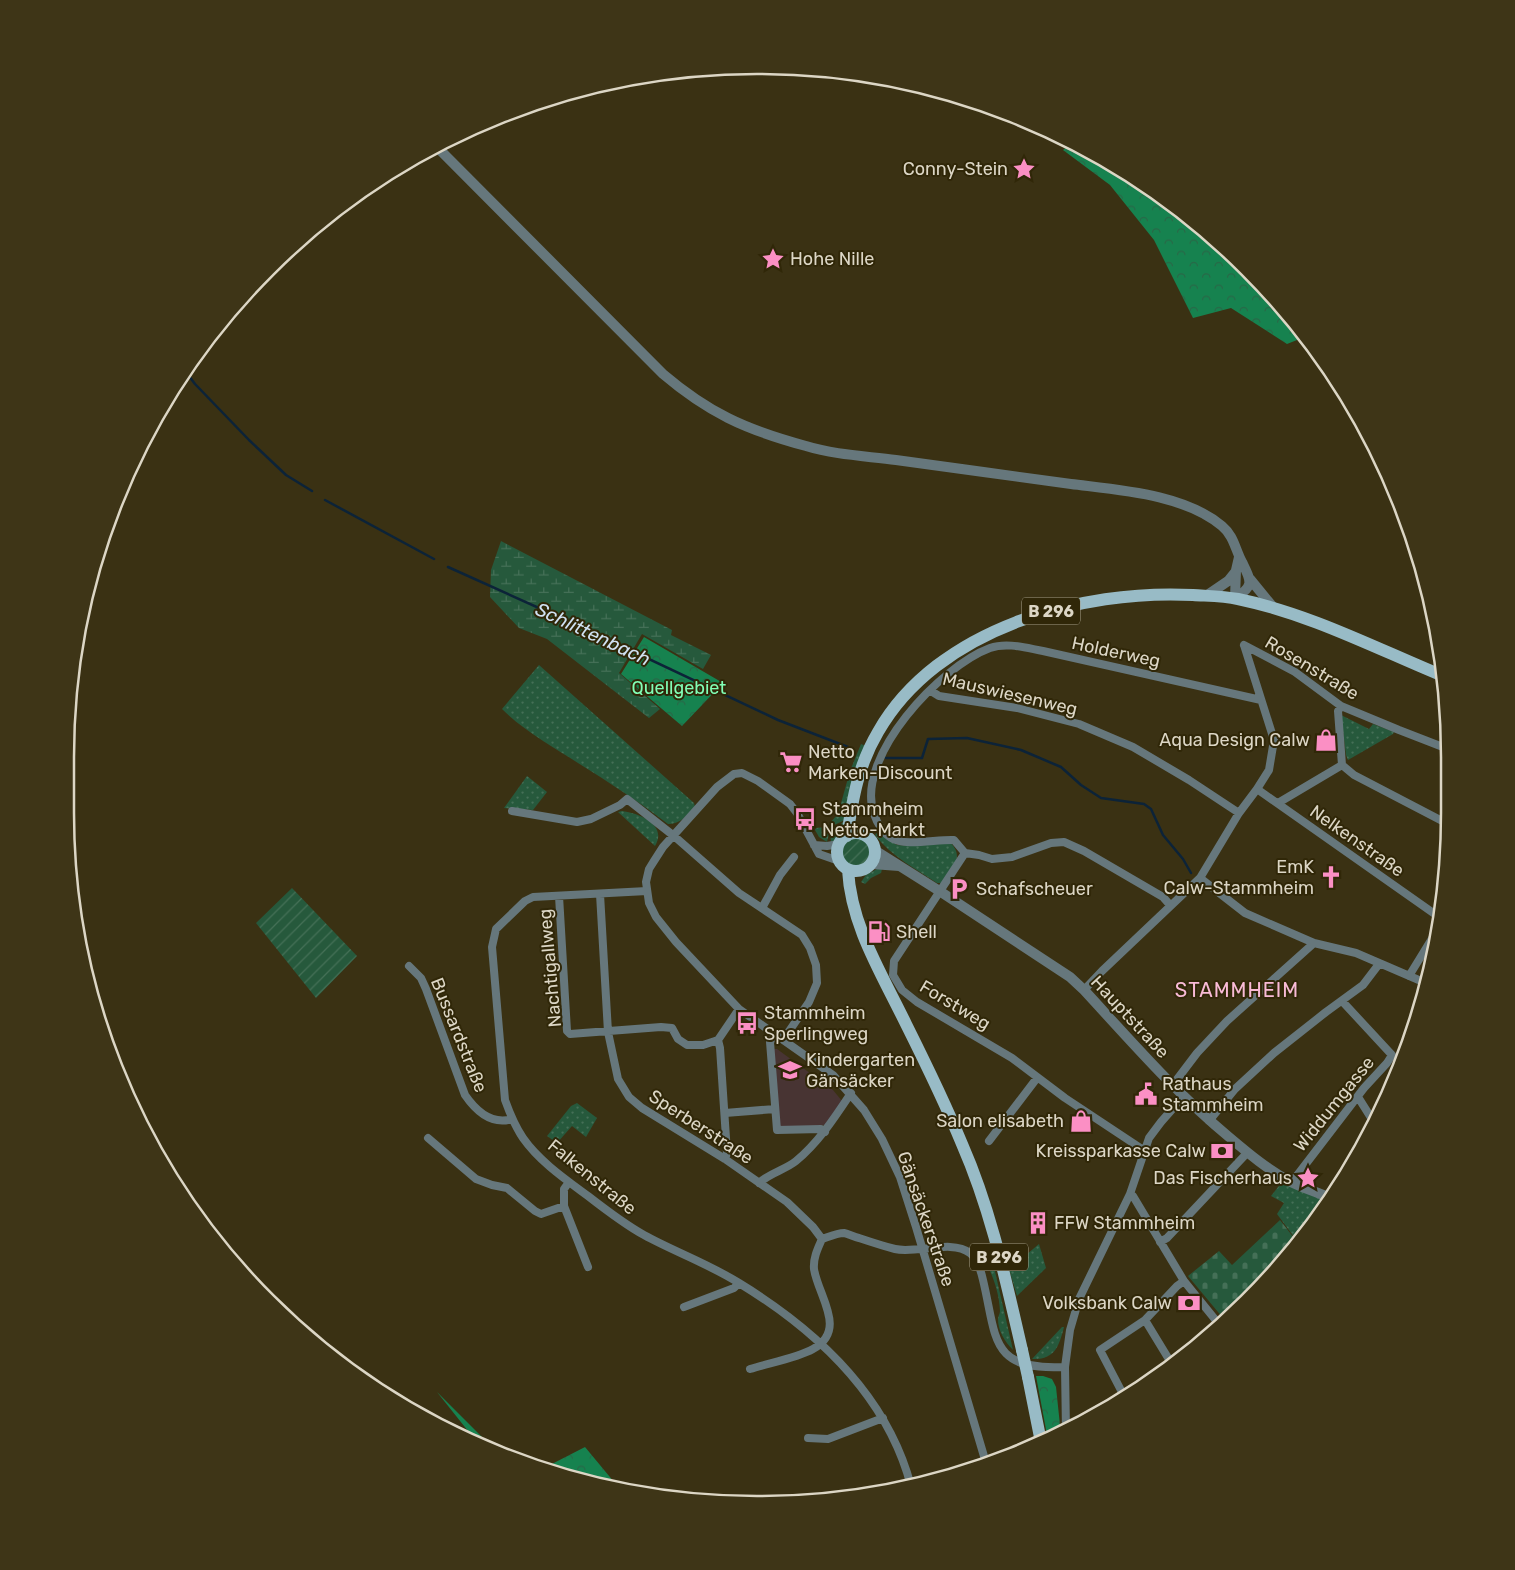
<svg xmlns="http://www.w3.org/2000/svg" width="1515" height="1570" viewBox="0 0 1515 1570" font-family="Rubik,sans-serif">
	<defs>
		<pattern id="grass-dots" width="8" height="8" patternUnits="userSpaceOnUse" patternTransform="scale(1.25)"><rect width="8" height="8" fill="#26593c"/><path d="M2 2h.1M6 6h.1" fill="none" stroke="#457057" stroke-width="1.8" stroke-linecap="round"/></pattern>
		<pattern id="forest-crowns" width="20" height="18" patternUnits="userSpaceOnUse" patternTransform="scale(1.25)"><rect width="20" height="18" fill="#16824f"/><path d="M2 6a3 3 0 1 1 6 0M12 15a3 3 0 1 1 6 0" fill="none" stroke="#286847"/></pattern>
		<pattern id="wetland-marsh" width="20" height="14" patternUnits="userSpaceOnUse" patternTransform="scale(1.25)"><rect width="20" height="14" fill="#26593c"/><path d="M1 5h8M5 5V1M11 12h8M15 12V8" fill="none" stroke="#457057"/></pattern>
		<pattern id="cemetery-stones" width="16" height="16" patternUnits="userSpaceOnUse" patternTransform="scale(1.25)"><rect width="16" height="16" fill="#26593c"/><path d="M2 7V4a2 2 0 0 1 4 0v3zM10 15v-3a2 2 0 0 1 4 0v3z" fill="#457057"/></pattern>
		<pattern id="garden-furrows" width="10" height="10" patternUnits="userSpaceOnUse" patternTransform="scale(1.25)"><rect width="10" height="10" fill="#26593c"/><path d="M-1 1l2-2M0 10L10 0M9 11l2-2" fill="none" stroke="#457057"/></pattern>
	</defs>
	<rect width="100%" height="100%" fill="#3a3113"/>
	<path fill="#483433" d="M773 1049H777L833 1090 842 1101 825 1125 782 1129 778 1125Z"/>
	<path fill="url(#grass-dots)" d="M539 665 694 803 695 807C686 816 681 824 668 824 639 802 609 782 578 763 552 746 524 731 502 709Z
		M1341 715 1369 729 1373 724 1394 732 1393 734 1348 760 1346 755Z
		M861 744 866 746 847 819 832 826 829 824 838 814 850 771Z
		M527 776 547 792 533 810 504 808Z
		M622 811C639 813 668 825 655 846L618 812Z
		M843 822 844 831 837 840 831 842C829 829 837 829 843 822Z
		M826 827 830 829 827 842 819 837 815 830 816 828Z
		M877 833 897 845 913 846 951 843C965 858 951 870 942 883H937C916 869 891 856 875 835Z
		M877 869H882L881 873 871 878 865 884 861 882 866 875Z
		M577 1103 597 1118 586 1137 572 1126 557 1143 547 1136 571 1106Z
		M1282 1182 1325 1200V1205L1307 1234 1300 1241 1298 1237H1294L1277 1214 1284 1203 1271 1196Z
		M1039 1244 1046 1268 1017 1296 1009 1269Z
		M988 1246 991 1254 1013 1350C1005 1342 998 1331 998 1319 998 1316 1000 1314 1000 1311 999 1289 990 1266 977 1249Z
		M1062 1327H1064C1059 1346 1055 1360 1032 1359Z"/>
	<path fill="url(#forest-crowns)" d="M1071 143 1104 158 1214 237 1307 336 1287 344 1231 308 1193 318 1154 240 1110 185 1063 150Z
		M644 637 723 683 682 726 621 674Z
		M1036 1376H1043L1052 1379 1056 1387 1061 1435 1048 1440Z
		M437 1392 496 1451 476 1441Z
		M585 1447 619 1488 550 1472 546 1467Z"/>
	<path fill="url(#wetland-marsh)" d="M501 541 672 630 671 635 711 655 703 669 642 634 619 673 660 709 649 718 547 639 519 628 490 597 491 570Z"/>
	<path fill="url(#cemetery-stones)" d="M1280 1220 1294 1238 1298 1237 1300 1241 1223 1318 1188 1276 1219 1251 1232 1265Z"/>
	<path fill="url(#garden-furrows)" d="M842 852a15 15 0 1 1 30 0a15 15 0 1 1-30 0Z
		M292 888 357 956 316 998 256 923Z"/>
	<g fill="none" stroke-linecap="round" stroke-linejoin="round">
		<path stroke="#0c2338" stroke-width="2.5" d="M186 372 195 384 249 440 286 475 312 491
			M325 500 434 559
			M448 567 579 626 778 720 848 747
			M886 758H922L928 739 967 738 1021 750 1061 767 1081 785 1101 798 1144 804 1151 809 1163 835 1183 859 1191 873"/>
		<path stroke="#66777c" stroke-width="8" d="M1244 645 1295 672 1341 706 1399 730 1448 749
			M931 691 939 696 1017 708 1079 724 1133 747 1189 780 1239 813
			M1341 706 1338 711 1342 765
			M1342 765 1354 775 1448 824
			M1257 789 1439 917
			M1278 803 1342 765
			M512 811 577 822 591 819 620 805 627 799 674 836 739 893 802 935 810 948 816 965 817 983 809 1002 783 1040
			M814 845 827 846 839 844
			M965 853 954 840C937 839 905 847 891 838 882 832 877 823 874 814 854 757 941 666 990 648 1007 642 1026 648 1043 651L1261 700
			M965 853 894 961 893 975 902 990 917 1002 1012 1058 1065 1098 1145 1151
			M965 853 979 855 992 859 1012 857 1051 843 1064 842 1084 851 1163 897 1170 905
			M839 861 819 854 797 813 790 804 758 781 742 773 734 774 717 787 663 847 654 861 649 869 646 882 649 903 656 917 676 942 739 1009 833 1075 864 1110 882 1139 900 1177 916 1227 986 1463
			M1200 878 1245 913 1314 943 1356 953 1428 984
			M647 891 533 897 525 901 496 929 492 947 505 1100C510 1114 515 1126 523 1138 539 1161 565 1179 588 1196 606 1210 624 1224 644 1235 675 1252 709 1264 739 1283 816 1330 887 1395 911 1486
			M600 894 608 1032 618 1079 629 1097 642 1108 725 1159 787 1202 813 1227 822 1239
			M559 896 567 1031 570 1034 661 1027 672 1028 678 1039 687 1045H703L718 1040 739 1009
			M762 908 780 875 794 857
			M409 966 421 978 426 989 465 1095C476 1111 492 1125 512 1119
			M1409 976 1436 932
			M1084 990 1102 971 1200 878 1239 813 1257 789 1269 770 1274 740 1244 645
			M775 1035 770 1042 777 1130 821 1129 825 1132
			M718 1040 720 1048 727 1153 725 1159
			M1172 1086 1197 1053 1227 1021 1314 943
			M1358 1097 1375 1124
			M725 1113 775 1109
			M1209 1121 1235 1089 1274 1053 1326 1012 1363 985 1379 964
			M428 1138 476 1179 492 1185 507 1188 535 1211 541 1214 564 1206
			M989 1141 1037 1078
			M569 1182 564 1189V1206L588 1267
			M1292 1182 1364 1088 1387 1063 1392 1055 1342 1001
			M759 1183C771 1172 785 1170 796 1161 819 1142 835 1117 851 1093
			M1130 1194 1133 1196 1184 1281 1218 1323
			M1160 1242 1167 1238 1247 1153
			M684 1307 734 1288 739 1283
			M1145 1320 1173 1366
			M750 1369C769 1363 797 1358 813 1349 848 1330 818 1296 814 1269 813 1258 818 1248 822 1239 828 1237 837 1233 844 1233 849 1234 854 1237 859 1238 871 1242 883 1246 895 1249 916 1254 952 1239 970 1253 978 1259 981 1271 983 1280 997 1338 989 1371 1065 1367
			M1124 1396 1100 1350 1145 1320 1177 1286 1184 1281
			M1066 1432 1065 1367 1070 1330 1079 1299 1130 1194 1149 1138 1161 1122 1183 1097
			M808 1438 828 1439 883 1418"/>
		<path stroke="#66777c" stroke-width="10" d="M436 146 663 374C683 391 704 406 728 418 752 430 780 439 806 446 835 455 866 456 896 460 954 468 1013 476 1071 484 1119 490 1184 494 1222 526 1234 536 1235 549 1242 562 1251 581 1255 586 1235 598
			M1250 579 1273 607
			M1206 596 1228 581 1236 571
			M1235 598 1236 570 1239 557
			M876 851 941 892 1070 977 1084 990C1131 1041 1176 1093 1229 1137 1248 1153 1268 1170 1291 1182 1303 1188 1317 1192 1330 1198
			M872 864 899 866"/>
		<path stroke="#98bbc6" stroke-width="12" d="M837 852a19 19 0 1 1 38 0a19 19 0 1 1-38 0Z
			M847 836C853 797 858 766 878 732 937 628 1082 589 1193 595 1208 596 1223 596 1238 599 1310 614 1375 648 1443 676
			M848 870C851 926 882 974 906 1024 926 1064 945 1103 962 1144 991 1210 1006 1281 1022 1350
			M1028 1377 1041 1442"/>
		<path stroke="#98bbc6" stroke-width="12" d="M1022 1350 1028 1377"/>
	</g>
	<defs>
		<symbol id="sight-bare" viewBox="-9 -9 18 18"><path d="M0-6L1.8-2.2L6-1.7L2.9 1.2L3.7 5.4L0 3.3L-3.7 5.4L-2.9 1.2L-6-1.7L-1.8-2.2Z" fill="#fb8fc4" stroke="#302708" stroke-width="2.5" paint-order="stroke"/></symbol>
		<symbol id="shop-bare" viewBox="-9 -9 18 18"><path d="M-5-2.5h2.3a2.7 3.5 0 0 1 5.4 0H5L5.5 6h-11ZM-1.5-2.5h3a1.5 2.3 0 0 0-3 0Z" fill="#fb8fc4" stroke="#302708" stroke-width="2.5" paint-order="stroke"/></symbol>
		<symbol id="supermarket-bare" viewBox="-9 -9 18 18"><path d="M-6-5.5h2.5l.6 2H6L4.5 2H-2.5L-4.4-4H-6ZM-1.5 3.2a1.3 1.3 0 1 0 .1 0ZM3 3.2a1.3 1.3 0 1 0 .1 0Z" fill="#fb8fc4" stroke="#302708" stroke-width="2.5" paint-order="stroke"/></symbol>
		<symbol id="bus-bare" viewBox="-9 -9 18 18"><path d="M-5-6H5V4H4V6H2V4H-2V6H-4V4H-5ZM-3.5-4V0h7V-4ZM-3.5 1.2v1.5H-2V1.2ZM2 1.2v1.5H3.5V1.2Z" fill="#fb8fc4" stroke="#302708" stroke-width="2.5" paint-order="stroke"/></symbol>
		<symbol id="church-bare" viewBox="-9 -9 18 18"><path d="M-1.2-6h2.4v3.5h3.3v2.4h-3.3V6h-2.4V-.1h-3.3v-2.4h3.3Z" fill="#fb8fc4" stroke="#302708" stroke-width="2.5" paint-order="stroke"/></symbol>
		<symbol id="parking-bare" viewBox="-9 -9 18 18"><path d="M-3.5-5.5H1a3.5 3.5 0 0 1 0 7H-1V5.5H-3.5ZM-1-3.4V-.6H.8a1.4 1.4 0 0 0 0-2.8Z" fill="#fb8fc4" stroke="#302708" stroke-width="2.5" paint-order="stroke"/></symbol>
		<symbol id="fuel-bare" viewBox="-9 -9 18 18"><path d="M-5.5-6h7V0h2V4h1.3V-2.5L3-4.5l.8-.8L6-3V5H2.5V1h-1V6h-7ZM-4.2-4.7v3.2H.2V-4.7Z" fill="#fb8fc4" stroke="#302708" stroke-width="2.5" paint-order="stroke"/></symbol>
		<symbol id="school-bare" viewBox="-9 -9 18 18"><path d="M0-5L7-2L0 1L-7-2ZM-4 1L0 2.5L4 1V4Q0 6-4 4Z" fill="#fb8fc4" stroke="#302708" stroke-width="2.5" paint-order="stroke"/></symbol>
		<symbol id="civic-bare" viewBox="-9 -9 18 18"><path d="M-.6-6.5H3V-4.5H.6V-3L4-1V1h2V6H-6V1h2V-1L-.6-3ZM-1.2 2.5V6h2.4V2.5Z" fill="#fb8fc4" stroke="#302708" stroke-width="2.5" paint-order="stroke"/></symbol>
		<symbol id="bank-bare" viewBox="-9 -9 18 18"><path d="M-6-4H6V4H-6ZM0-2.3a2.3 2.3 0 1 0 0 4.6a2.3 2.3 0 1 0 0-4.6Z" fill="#fb8fc4" stroke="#302708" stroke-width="2.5" paint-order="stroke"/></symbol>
		<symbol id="building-bare" viewBox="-9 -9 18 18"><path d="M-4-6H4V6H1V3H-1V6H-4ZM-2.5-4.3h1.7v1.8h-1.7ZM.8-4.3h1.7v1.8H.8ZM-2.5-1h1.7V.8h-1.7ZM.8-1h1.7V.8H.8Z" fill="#fb8fc4" stroke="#302708" stroke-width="2.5" paint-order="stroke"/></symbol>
	</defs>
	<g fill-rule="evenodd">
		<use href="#sight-bare" x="1008" y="153" width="32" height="32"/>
		<use href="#sight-bare" x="757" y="243" width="32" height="32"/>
		<use href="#shop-bare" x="1310" y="724" width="32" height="32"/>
		<use href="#supermarket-bare" x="775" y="746" width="32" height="32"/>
		<use href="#bus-bare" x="789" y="803" width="32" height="32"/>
		<use href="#church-bare" x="1315" y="861" width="32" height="32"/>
		<use href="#parking-bare" x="943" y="873" width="32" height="32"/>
		<use href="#fuel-bare" x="863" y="916" width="32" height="32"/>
		<use href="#bus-bare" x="731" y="1007" width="32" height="32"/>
		<use href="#school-bare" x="774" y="1054" width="32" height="32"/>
		<use href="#civic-bare" x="1130" y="1078" width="32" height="32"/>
		<use href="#shop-bare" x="1065" y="1105" width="32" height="32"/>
		<use href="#bank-bare" x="1206" y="1135" width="32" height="32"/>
		<use href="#sight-bare" x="1292" y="1162" width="32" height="32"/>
		<use href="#building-bare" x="1022" y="1207" width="32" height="32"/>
		<use href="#bank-bare" x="1173" y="1287" width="32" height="32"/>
	</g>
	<g text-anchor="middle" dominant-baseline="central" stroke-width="4" stroke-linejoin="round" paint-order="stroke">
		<g fill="#302708" stroke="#a8a28c" stroke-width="1">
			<rect x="1022" y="597.5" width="58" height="27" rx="4"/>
			<rect x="970" y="1243.5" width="58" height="27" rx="4"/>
		</g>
		<g font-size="16" font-weight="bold" fill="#dcd6c5">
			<text x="1051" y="611">B 296</text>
			<text x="999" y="1257">B 296</text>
		</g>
		<g font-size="18" fill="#dcd6c5" stroke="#302708" text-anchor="start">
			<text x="1008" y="169" text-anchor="end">Conny-Stein</text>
			<text x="790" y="259">Hohe Nille</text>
			<text x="1310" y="740" text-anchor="end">Aqua Design Calw</text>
			<text x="808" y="752">Netto<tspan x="808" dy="21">Marken-Discount</tspan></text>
			<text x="822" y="809">Stammheim<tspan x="822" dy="21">Netto-Markt</tspan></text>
			<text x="1314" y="867" text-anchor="end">EmK<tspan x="1314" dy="21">Calw-Stammheim</tspan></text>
			<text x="976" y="889">Schafscheuer</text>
			<text x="896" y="932">Shell</text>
			<text x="764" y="1013">Stammheim<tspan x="764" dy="21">Sperlingweg</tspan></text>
			<text x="806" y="1060">Kindergarten<tspan x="806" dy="21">Gänsäcker</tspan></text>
			<text x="1162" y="1084">Rathaus<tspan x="1162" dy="21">Stammheim</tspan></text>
			<text x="1064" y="1121" text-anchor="end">Salon elisabeth</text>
			<text x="1206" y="1151" text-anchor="end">Kreissparkasse Calw</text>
			<text x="1292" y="1178" text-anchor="end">Das Fischerhaus</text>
			<text x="1054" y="1223">FFW Stammheim</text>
			<text x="1172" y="1303" text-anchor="end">Volksbank Calw</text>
		</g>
		<g font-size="18" fill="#dcd6c5" stroke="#302708">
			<text transform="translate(1116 652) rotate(12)">Holderweg</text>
			<text transform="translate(1312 668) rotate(31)">Rosenstraße</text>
			<text transform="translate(1010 694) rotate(13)">Mauswiesenweg</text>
			<text transform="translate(1357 841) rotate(35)">Nelkenstraße</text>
			<text transform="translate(550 968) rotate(-95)">Nachtigallweg</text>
			<text transform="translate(955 1005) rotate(31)">Forstweg</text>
			<text transform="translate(1130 1017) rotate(47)">Hauptstraße</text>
			<text transform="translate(459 1035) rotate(68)">Bussardstraße</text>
			<text transform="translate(1334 1104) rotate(-51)">Widdumgasse</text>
			<text transform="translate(701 1127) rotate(33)">Sperberstraße</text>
			<text transform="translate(592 1177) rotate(39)">Falkenstraße</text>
			<text transform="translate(926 1219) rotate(71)">Gänsäckerstraße</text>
		</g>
		<g font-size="18" fill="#81feb6" stroke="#302708">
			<text x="679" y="688">Quellgebiet</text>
		</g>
		<g font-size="19" font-style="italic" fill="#d0e2f3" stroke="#302708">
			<text transform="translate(593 634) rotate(25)">Schlittenbach</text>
		</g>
		<g font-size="20" letter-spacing="1" fill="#f8bad6" stroke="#302708">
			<text x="1237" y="990">STAMMHEIM</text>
		</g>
	</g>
	<path d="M0 0H1515V1570H0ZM757 74H758A683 683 0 0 1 1441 757V813A683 683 0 0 1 758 1496H757A683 683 0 0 1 74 813V757A683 683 0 0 1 757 74Z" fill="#3e3517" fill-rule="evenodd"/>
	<path fill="none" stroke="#dcd6c5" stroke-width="2.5" d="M757 74H758A683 683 0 0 1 1441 757V813A683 683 0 0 1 758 1496H757A683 683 0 0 1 74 813V757A683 683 0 0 1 757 74Z"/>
</svg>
